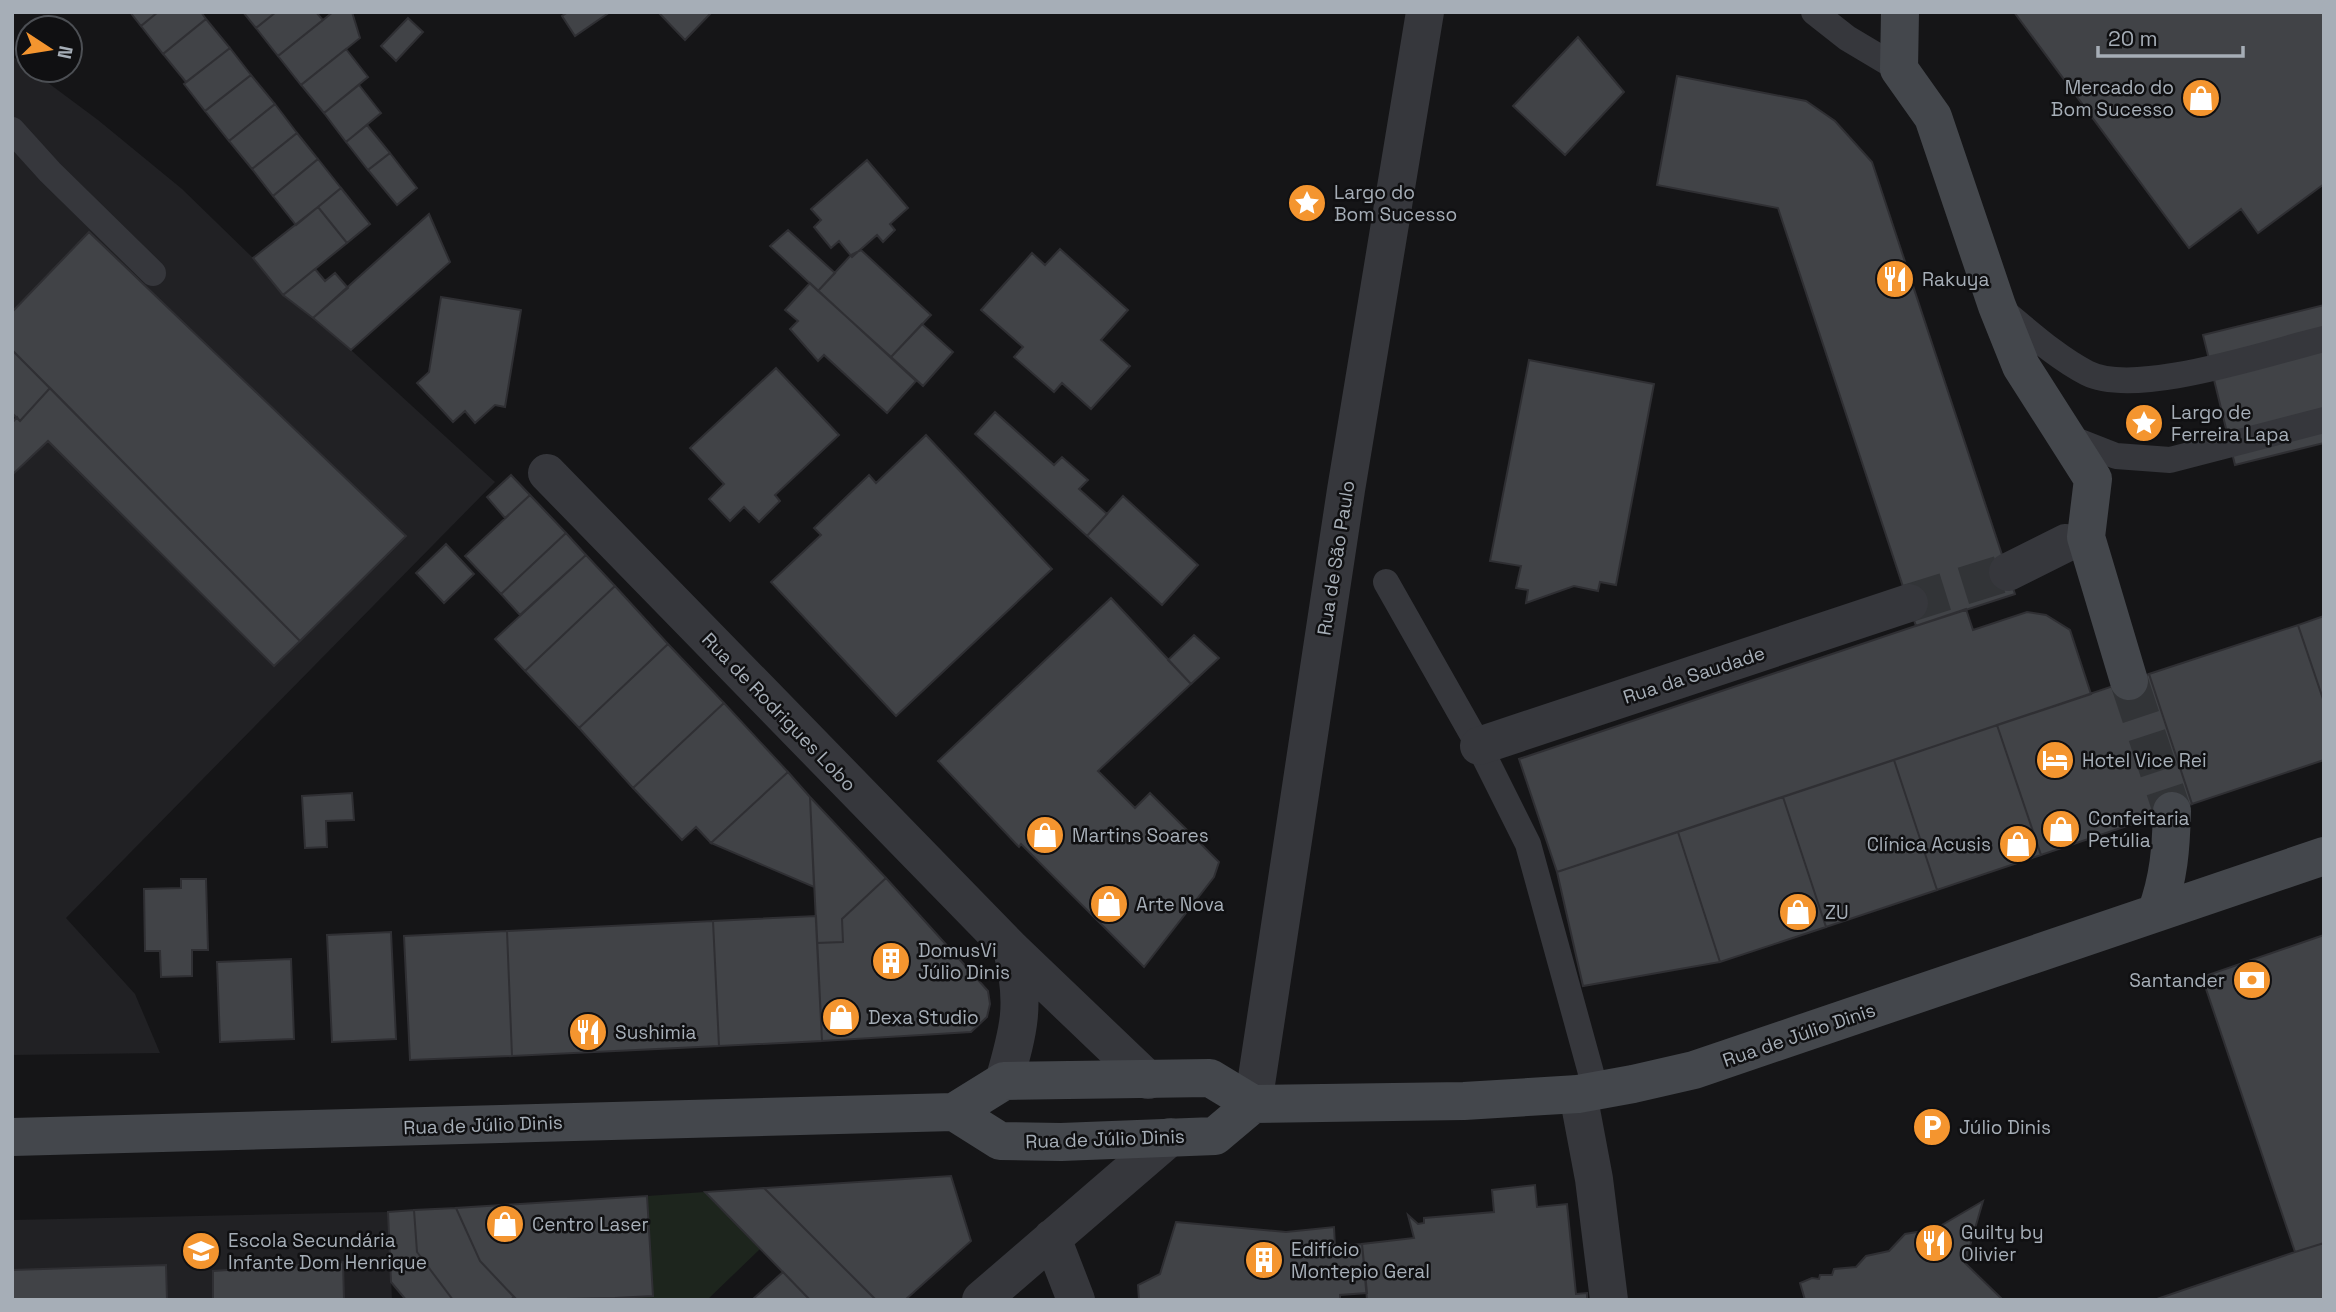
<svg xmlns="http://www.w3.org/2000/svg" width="2336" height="1312" viewBox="0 0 2336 1312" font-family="'Space Grotesk',sans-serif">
	<rect width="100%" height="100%" fill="#151517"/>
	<path fill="#212124" d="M12 56 98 120 182 189 253 258 283 295 351 350 495 482 66 918 135 994 160 1053 12 1055Z
		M388 1212 392 1300H12V1220Z"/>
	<path fill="#1d251d" d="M705 1192 760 1249 707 1300H587L652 1295 647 1196Z"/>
	<path fill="#414347" stroke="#2f2f33" stroke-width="2" d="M130 12H158L141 26Z
		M158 12H201L206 19 163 54 141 26Z
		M243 12H276L256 28Z
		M276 12H316L323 20 278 56 256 28Z
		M333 12H352L360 38 301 85 278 56Z
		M568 12H610L575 36 562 16Z
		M658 12H712L685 40Z
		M2014 12H2324V184L2258 233 2241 209 2189 248Z
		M408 18 423 32 396 61 381 46Z
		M206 19 230 48 186 82 163 54Z
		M1578 37 1624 92 1565 155 1513 106Z
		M230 48 251 75 205 111 184 84Z
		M346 49 368 77 324 113 301 85Z
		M251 75 275 104 229 141 205 111Z
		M1677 76 1806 101 1835 121 1872 162 2015 594 1916 626 1778 208 1657 185Z
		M359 85 381 113 346 142 324 113Z
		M275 104 297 133 252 169 229 141Z
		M367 125 390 153 368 170 346 142Z
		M297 133 318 159 273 196 252 169Z
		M390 153 417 188 397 205 368 170Z
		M318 159 341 188 296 225 273 196Z
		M867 160 908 208 890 224 895 230 883 242 877 235 852 257 839 241 831 248 814 227 821 220 811 209Z
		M341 188 370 224 347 243 318 207Z
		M318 207 347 243 283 295 253 258Z
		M429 214 450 262 351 350 313 318Z
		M788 230 835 273 818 291 770 246Z
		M89 232 406 536 300 641 12 350V312Z
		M1060 249 1128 310 1101 340 1130 366 1091 409 1062 383 1054 392 1014 357 1023 347 981 310 1032 253 1045 265Z
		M861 250 931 315 891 357 818 291 851 255Z
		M315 269 325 281 335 273 348 288 313 318 283 295Z
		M810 283 916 381 887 413 824 355 818 361 790 329 798 321 785 310Z
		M441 297 521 310 505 407 495 405 475 423 465 411 453 422 417 383 429 372Z
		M2324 305V443L2235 465 2203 335Z
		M922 324 953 352 923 386 891 357Z
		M12 350 50 388 20 421 12 413Z
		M1529 360 1654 384 1616 585 1600 582 1598 591 1574 586 1526 603 1528 590 1516 588 1521 566 1490 561Z
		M776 368 839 435 775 495 780 501 759 522 744 507 730 521 709 499 724 484 690 448Z
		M50 388 300 641 274 666 48 441 12 475V423L17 417 20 421Z
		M995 412 1054 465 1062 457 1088 480 1079 489 1107 514 1087 536 975 434Z
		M926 435 1052 569 896 716 771 582 821 535 814 528 869 475 876 483Z
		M511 475 530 495 505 518 487 497Z
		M530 495 566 533 501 594 465 556Z
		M1123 496 1198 565 1162 605 1087 536Z
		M566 533 586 555 520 615 501 594Z
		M446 544 474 574 444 603 416 573Z
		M586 555 615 586 525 671 495 639Z
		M615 586 668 644 579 728 525 671Z
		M1111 598 1191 684 1098 771 1135 808 1150 793 1219 862 1214 877 1144 967 1021 844 1019 847 938 761Z
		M1966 609 1973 630 2027 612 2046 615 2070 630 2091 694 1557 872 1519 759Z
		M2324 616V702L2298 625Z
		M2298 625 2324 702V760L2192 804 2149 674Z
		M1194 635 1219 658 1191 684 1168 660Z
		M668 644 724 703 633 788 579 728Z
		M2149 674 2192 804 2041 855 1997 725Z
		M724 703 788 772 711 843 696 827 682 840 633 788Z
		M1997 725 2041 855 1937 890 1894 760Z
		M1894 760 1937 890 1826 927 1783 797Z
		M788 772 810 797 814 887 711 843Z
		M352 793 354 820 326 821 327 847 305 848 302 796Z
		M810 797 886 878 842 919 843 942 817 943Z
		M1783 797 1826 927 1720 962 1678 832Z
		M1678 832 1720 962 1583 986 1557 872Z
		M886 878 988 991 990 1004 987 1017 971 1032 822 1041 817 943 843 942 842 919Z
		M181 879H206L208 950H192V976L161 977 160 951H145L144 889 181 888Z
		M816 916 822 1041 719 1046 713 921Z
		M713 921 719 1046 512 1056 507 931Z
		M507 931 512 1056 410 1060 404 936Z
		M391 932 396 1039 332 1042 327 935Z
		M2324 935V1243L2295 1252 2202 977Z
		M291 959 294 1039 220 1042 217 962Z
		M951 1176 971 1241 905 1300H876L764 1188Z
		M1535 1185 1537 1207 1567 1204 1576 1294 1587 1293V1300H1367L1362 1244 1414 1238 1408 1215 1418 1224 1424 1223V1218L1494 1212 1492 1190Z
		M764 1188 876 1300H810L705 1192Z
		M647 1196 653 1296 615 1298 517 1300 480 1261 456 1208Z
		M1983 1201 1965 1263 2003 1300H1805L1800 1283 1812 1278 1819 1279 1820 1275H1832L1834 1269 1856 1267 1866 1256 1889 1251 1905 1234 1935 1229Z
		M456 1208 480 1261 514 1297 510 1300H453L417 1252 414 1210Z
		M414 1210 417 1252 453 1300H406L391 1282 388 1212Z
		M1176 1222 1286 1232 1334 1227 1335 1246 1362 1244 1367 1293 1340 1295V1300H1139L1138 1285 1160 1274Z
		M2324 1243V1300H2154L2295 1252Z
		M343 1262 344 1300H213V1271Z
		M166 1265 167 1300H12V1270Z
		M783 1272 810 1300 753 1299Z"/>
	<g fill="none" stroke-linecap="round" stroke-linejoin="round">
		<path stroke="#323437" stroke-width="38" stroke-dasharray="38 19" stroke-linecap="butt" d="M1909 603 2008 572"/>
		<path stroke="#323437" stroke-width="38" stroke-dasharray="38 19" stroke-linecap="butt" d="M2129 681 2172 811"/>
		<path stroke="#36373c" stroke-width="26" d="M1814 12 1847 38 1899 69
			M12 130 50 172 153 273
			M2001 309C2028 331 2056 357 2087 373 2136 398 2269 352 2324 339
			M2065 436 2116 456 2170 460 2324 420
			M1386 582 1479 746 1528 844 1596 1091"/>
		<path stroke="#36373c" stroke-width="38" d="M547 473 1012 950 1148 1080
			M2008 572 2066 543
			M1479 746 1909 603
			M1004 1081C1019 1030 1026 1003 1012 950
			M1578 1094 1594 1179 1609 1300
			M1253 1104 1346 490 1425 12
			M1052 1238 1076 1300
			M981 1300 1170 1137"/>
		<path stroke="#44474c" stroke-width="38" d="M1900 12 1899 69 1933 117 1997 306 2021 366 2093 479 2086 537 2129 681
			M2156 913C2169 878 2171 848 2172 811
			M954 1112 1000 1141 1061 1142 1215 1136 1253 1104
			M12 1137 954 1112 1004 1081 1210 1078 1253 1104 1464 1101 1578 1094 1633 1084 1694 1070 2324 856"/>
	</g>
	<defs>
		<symbol id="shop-disc" viewBox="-11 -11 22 22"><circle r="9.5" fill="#f4952f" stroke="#101012"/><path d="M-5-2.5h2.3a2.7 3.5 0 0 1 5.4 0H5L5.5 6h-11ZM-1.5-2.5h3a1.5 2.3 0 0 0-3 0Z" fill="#fff"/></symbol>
		<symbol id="sight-disc" viewBox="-11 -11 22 22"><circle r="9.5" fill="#f4952f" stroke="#101012"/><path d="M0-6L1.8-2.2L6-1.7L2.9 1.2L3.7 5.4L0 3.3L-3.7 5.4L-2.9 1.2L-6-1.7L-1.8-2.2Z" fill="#fff"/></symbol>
		<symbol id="restaurant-disc" viewBox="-11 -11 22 22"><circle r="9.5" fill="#f4952f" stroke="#101012"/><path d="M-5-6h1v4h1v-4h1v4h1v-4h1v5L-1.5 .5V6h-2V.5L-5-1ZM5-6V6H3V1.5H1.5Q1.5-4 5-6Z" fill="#fff"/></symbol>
		<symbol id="hotel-disc" viewBox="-11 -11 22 22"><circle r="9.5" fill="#f4952f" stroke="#101012"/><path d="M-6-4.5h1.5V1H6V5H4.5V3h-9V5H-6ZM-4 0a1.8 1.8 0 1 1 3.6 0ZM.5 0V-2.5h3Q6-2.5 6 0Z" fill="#fff"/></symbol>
		<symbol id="building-disc" viewBox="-11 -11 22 22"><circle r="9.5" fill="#f4952f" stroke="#101012"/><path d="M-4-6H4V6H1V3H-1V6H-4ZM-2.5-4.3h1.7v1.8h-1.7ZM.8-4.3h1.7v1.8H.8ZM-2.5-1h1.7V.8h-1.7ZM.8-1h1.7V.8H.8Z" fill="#fff"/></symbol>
		<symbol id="bank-disc" viewBox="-11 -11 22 22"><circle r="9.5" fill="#f4952f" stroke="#101012"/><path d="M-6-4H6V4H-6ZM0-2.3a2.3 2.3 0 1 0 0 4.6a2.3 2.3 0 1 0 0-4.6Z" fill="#fff"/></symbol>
		<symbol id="parking-disc" viewBox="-11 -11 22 22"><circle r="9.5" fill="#f4952f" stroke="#101012"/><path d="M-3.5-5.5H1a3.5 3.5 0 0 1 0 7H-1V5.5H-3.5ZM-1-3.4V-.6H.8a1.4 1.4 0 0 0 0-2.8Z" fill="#fff"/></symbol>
		<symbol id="school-disc" viewBox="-11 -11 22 22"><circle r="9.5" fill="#f4952f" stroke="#101012"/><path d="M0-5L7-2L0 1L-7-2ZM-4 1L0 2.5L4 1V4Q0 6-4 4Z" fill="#fff"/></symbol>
	</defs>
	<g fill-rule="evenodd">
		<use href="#shop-disc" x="2179" y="76" width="44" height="44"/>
		<use href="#sight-disc" x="1285" y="181" width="44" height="44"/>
		<use href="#restaurant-disc" x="1873" y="257" width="44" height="44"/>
		<use href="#sight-disc" x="2122" y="401" width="44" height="44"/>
		<use href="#hotel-disc" x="2033" y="738" width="44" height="44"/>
		<use href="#shop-disc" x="2039" y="807" width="44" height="44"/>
		<use href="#shop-disc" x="1023" y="813" width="44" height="44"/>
		<use href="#shop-disc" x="1996" y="822" width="44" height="44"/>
		<use href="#shop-disc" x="1087" y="882" width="44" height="44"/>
		<use href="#shop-disc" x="1776" y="890" width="44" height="44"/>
		<use href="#building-disc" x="869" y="939" width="44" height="44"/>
		<use href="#bank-disc" x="2230" y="958" width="44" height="44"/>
		<use href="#shop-disc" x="819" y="995" width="44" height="44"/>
		<use href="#restaurant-disc" x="566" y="1010" width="44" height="44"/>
		<use href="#parking-disc" x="1910" y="1105" width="44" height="44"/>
		<use href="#shop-disc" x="483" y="1202" width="44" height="44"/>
		<use href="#restaurant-disc" x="1912" y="1221" width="44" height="44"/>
		<use href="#school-disc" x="179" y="1229" width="44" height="44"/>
		<use href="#building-disc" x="1242" y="1238" width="44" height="44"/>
	</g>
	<g text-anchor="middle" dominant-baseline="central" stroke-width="5" stroke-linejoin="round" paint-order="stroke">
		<g font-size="19" fill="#a6aeb7" stroke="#101012" text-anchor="start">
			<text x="2174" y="87" text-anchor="end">Mercado do<tspan x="2174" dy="22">Bom Sucesso</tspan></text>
			<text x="1334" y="192">Largo do<tspan x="1334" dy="22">Bom Sucesso</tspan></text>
			<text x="1922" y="279">Rakuya</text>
			<text x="2171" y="412">Largo de<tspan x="2171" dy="22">Ferreira Lapa</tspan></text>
			<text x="2082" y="760">Hotel Vice Rei</text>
			<text x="2088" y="818">Confeitaria<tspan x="2088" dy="22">Petúlia</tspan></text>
			<text x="1072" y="835">Martins Soares</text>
			<text x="1991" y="844" text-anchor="end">Clínica Acusis</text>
			<text x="1136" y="904">Arte Nova</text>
			<text x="1825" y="912">ZU</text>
			<text x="918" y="950">DomusVi<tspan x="918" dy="22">Júlio Dinis</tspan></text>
			<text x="2225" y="980" text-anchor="end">Santander</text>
			<text x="868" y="1017">Dexa Studio</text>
			<text x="615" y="1032">Sushimia</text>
			<text x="1959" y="1127">Júlio Dinis</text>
			<text x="532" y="1224">Centro Laser</text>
			<text x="1961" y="1232">Guilty by<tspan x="1961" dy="22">Olivier</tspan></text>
			<text x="228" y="1240">Escola Secundária<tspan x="228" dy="22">Infante Dom Henrique</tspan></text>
			<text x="1291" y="1249">Edifício<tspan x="1291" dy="22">Montepio Geral</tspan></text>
		</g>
		<g font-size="19" fill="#a6aeb7" stroke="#101012">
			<text transform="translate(1336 558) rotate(-81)">Rua de São Paulo</text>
			<text transform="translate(1694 675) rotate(-18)">Rua da Saudade</text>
			<text transform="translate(779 712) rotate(46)">Rua de Rodrigues Lobo</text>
			<text transform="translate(1799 1035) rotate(-19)">Rua de Júlio Dinis</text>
			<text transform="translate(483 1125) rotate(-2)">Rua de Júlio Dinis</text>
			<text transform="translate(1105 1139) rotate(-2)">Rua de Júlio Dinis</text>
		</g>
	</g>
	<rect width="2336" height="1312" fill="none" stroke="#a6aeb7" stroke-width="28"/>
	<g transform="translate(49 49) rotate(102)"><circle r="33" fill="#101012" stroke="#4c4f54" stroke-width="2"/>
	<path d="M0-5L12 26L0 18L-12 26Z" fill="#f4952f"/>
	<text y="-10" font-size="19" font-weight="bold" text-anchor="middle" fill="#a6aeb7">N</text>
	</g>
	<path d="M2098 46v10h145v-10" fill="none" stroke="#a6aeb7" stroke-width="3.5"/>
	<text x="2108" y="46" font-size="21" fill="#a6aeb7" stroke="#101012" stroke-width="5" paint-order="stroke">20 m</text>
</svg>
